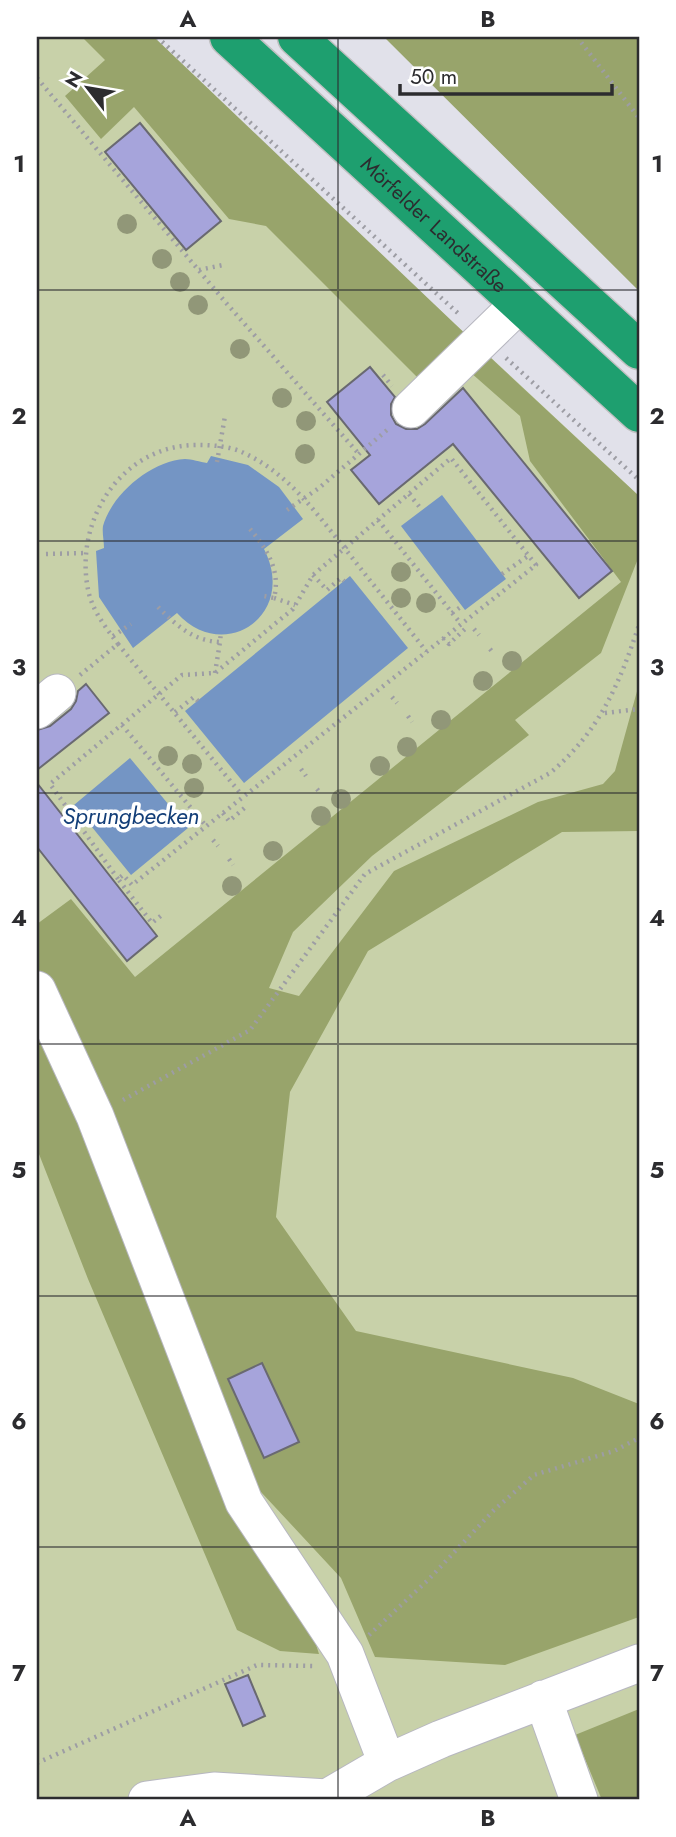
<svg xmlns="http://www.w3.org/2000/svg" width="676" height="1837" viewBox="0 0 676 1837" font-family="Jost,sans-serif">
	<rect width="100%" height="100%" fill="#e1e1ea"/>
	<path fill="#c8d1a9" d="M37 37H148L639 496V1800H37Z"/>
	<path fill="#98a46b" d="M82 37H154L477 345 639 496V556L601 653 515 720 529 735 372 856 293 932 269 988 299 996 394 871 538 802 603 784 615 771 639 684V831L562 832 368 951 290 1092 276 1217 356 1331 573 1378 639 1404V1617L505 1665 375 1657 341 1578 249 1479 304 1606 319 1654 280 1651 237 1630 88 1279 37 1149V924L71 899 135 977 621 582 530 461 520 416 470 372 425 385 266 226 229 219 134 107 101 139 65 96 105 60Z
		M384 37H639V291Z
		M639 1709V1800H602L575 1735Z"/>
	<path fill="#7495c4" d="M211 456 248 465 279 487 303 519 264 549C298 615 224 665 177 613L133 648 99 597 96 551 104 548C104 541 102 532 103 526 112 494 151 461 185 459 192 459 200 462 207 463Z
		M442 495 506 579 465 610 401 526Z
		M350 576 408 648 244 783 185 711Z
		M130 758 188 828 131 875 74 805Z"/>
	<path fill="#a6a4db" stroke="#696971" stroke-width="2" d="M140 123 221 221 186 250 105 152Z
		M370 367 395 397 391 404V415L396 424 406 429H417L425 424 463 388 612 571 579 598 453 444 379 504 351 470 370 455 327 402Z
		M86 684 109 713 37 770V730L50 726 71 709 76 701 78 691Z
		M37 783 157 936 127 961 37 847Z
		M262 1363 299 1442 264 1458 228 1379Z
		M248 1675 265 1716 243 1726 225 1684Z"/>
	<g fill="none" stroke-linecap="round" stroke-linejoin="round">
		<defs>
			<path id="minor" d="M411 409 520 303
				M37 710 57 693
				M37 990 95 1116 244 1502 345 1654 387 1763
				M543 1699 579 1800
				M147 1800 214 1791 327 1798 387 1763 441 1739 639 1663"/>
			<g id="highway">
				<path id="s1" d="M229 37 639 413"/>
				<path d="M297 37 639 350"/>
			</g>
		</defs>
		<use href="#minor" stroke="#b7b7c0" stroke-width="39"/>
		<use href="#highway" stroke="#c0c0c1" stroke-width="41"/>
		<path stroke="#9d9da4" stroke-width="4.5" stroke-dasharray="2 5" stroke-linecap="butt" d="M157 37 461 316
			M577 37 639 118
			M37 78 227 304 359 454
			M199 270 223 265
			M506 358 639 480
			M383 375 392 386
			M217 462 225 416
			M409 494 422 510
			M287 510 319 488 387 430
			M378 520 461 624
			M250 529C267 549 281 571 274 598L264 596
			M46 554 87 553
			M502 574 528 556
			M313 575 327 590 341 578 344 581
			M274 598 295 605
			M158 607C176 625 193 641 220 642L221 632
			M452 613 462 606
			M474 629 479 635
			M113 636 131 624
			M443 638 449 644 465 629
			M118 644 241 794
			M490 649 494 654
			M215 673 220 642
			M80 675 118 644C107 629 94 613 89 594 72 523 120 445 197 445 212 445 230 446 244 453 290 474 319 517 350 555 375 587 401 619 426 651
			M392 697 397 703
			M175 712 194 697 198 701
			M605 713 639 709
			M408 716 412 722
			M122 725 206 826
			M301 769 306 776
			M317 789 321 794
			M223 813 229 821 248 805
			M213 840 218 846
			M229 859 233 865
			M118 879 50 784 182 675 215 673 293 609 313 575 451 458 536 565 132 885 123 875 118 879 152 923 163 914
			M123 1100 250 1030 365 874 550 773C599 732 619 685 639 625
			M369 1635 428 1580 494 1510 534 1475 614 1451 639 1438
			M37 1763 257 1665 314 1666"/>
		<use href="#minor" stroke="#fff" stroke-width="37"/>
		<use href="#highway" stroke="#1e9f6f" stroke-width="38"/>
	</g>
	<g fill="#919778">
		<circle cx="127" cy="224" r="10"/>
		<circle cx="162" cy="259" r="10"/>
		<circle cx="180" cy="282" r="10"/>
		<circle cx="198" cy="305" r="10"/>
		<circle cx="240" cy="349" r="10"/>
		<circle cx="282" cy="398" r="10"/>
		<circle cx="306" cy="421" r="10"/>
		<circle cx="305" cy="454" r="10"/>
		<circle cx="401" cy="572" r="10"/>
		<circle cx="401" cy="598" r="10"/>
		<circle cx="426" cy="603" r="10"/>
		<circle cx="512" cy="661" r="10"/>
		<circle cx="483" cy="681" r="10"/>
		<circle cx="441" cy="720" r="10"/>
		<circle cx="407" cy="747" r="10"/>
		<circle cx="168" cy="756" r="10"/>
		<circle cx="192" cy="764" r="10"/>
		<circle cx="380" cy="766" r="10"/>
		<circle cx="194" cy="788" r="10"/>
		<circle cx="341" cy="799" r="10"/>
		<circle cx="321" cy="816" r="10"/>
		<circle cx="273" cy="851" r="10"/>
		<circle cx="232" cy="886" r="10"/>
	</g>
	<path fill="none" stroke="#2c2c2f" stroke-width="2" stroke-opacity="0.55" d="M338 37V1800M37 290H639M37 541H639M37 793H639M37 1044H639M37 1296H639M37 1547H639"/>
	<g text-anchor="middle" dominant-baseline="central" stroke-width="7" stroke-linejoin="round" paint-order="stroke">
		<g font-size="21" fill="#2c2c2f" stroke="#fff">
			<text stroke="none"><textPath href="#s1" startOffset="278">Mörfelder Landstraße</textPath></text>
		</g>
		<g font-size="23" font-style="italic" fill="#133e78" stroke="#fff">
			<text x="131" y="816">Sprungbecken</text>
		</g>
	</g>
	<rect width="676" height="1837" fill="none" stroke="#ffffff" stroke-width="77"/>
	<g transform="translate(88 88) rotate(301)" stroke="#ffffff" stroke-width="5" paint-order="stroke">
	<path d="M0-5L12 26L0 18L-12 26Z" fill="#2c2c2f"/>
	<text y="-10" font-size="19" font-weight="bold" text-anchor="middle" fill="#2c2c2f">N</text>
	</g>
	<path d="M400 84v10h212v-10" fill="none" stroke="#2c2c2f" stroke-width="3.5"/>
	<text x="410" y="84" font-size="21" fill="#2c2c2f" stroke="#ffffff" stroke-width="5" paint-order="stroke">50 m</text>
	<rect x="38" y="38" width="600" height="1760" fill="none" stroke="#2c2c2f" stroke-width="2.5"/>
	<g font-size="23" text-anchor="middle" font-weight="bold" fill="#2c2c2f">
		<text x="188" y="27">A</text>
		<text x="488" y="27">B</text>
		<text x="19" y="172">1</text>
		<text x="657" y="172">1</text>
		<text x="19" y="424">2</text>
		<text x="657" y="424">2</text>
		<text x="19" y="675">3</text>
		<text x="657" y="675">3</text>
		<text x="19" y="926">4</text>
		<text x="657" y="926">4</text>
		<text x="19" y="1178">5</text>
		<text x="657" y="1178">5</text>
		<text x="19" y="1429">6</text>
		<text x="657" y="1429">6</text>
		<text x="19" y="1681">7</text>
		<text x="657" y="1681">7</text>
		<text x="188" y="1826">A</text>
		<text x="488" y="1826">B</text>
	</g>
</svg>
